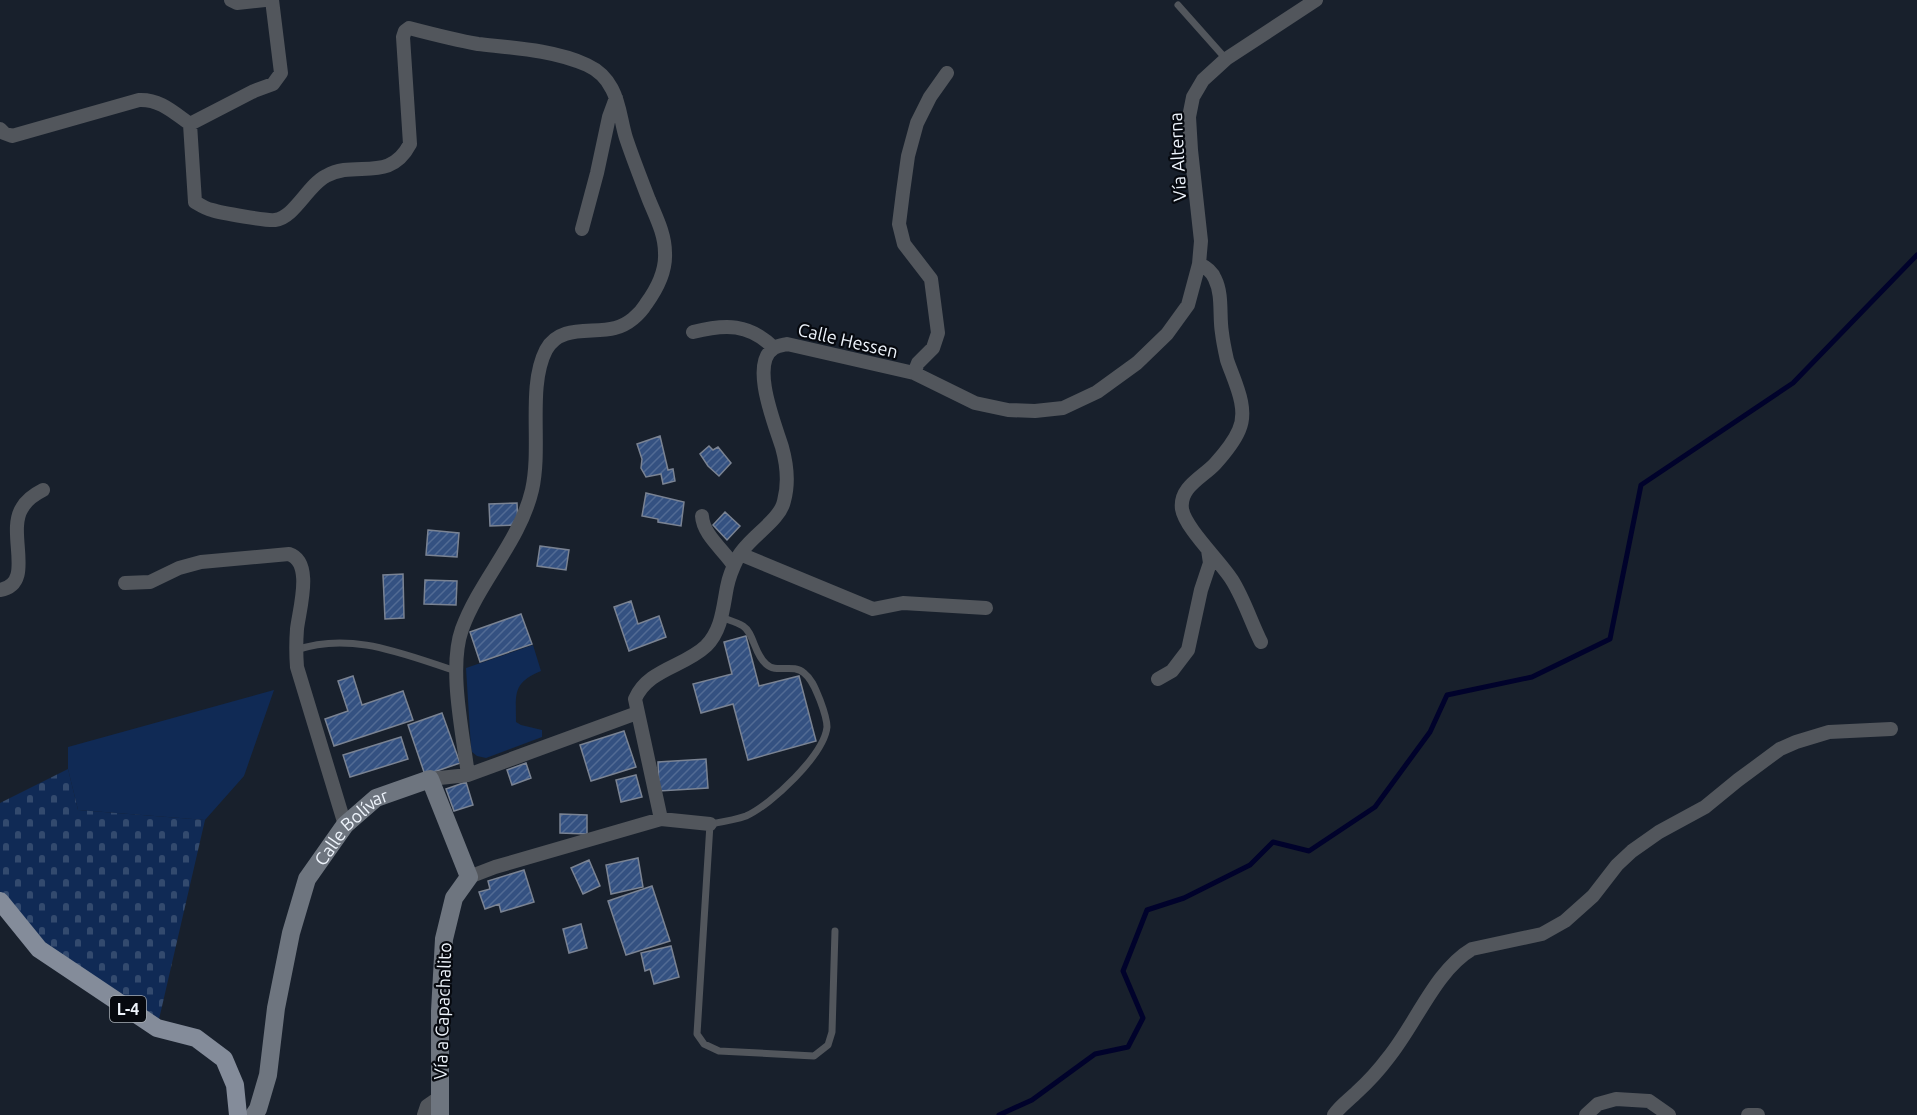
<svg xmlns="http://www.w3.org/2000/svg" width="1917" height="1115" viewBox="0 0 1917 1115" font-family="Ubuntu,sans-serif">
	<defs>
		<pattern id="cemetery-stones" width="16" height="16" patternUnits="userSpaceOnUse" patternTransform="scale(1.5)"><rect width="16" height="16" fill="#102a55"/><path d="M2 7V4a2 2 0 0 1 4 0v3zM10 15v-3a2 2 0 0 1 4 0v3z" fill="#334a6e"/></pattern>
		<pattern id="building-hatch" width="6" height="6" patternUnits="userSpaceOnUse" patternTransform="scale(1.5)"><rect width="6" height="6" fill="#345181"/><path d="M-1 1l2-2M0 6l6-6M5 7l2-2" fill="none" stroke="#526b94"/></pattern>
	</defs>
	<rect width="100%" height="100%" fill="#18202c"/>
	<path fill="#102a55" d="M533 645 541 671C512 683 516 694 516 722L521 725 542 730V737L486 758 477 756 472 752 471 748 466 668Z
		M274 690 244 776 205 820 78 810 68 769V747Z"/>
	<path fill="url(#cemetery-stones)" d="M68 769 78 810 205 820 157 1028 79 977 0 901V803Z"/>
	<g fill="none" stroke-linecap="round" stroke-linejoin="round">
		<path stroke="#00022b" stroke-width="5" d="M999 1115 1032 1100 1095 1054 1128 1047 1143 1018 1123 971 1147 910 1184 898 1250 865 1273 842 1309 851 1375 807 1430 732 1447 695 1532 677 1610 639 1641 485 1793 383 1917 255"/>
	</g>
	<path fill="url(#building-hatch)" stroke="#7a8393" stroke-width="1.5" d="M660 436 668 470 673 469 675 481 663 484 661 474 646 477 641 468 642 459 637 444Z
		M709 446 713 450 718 447 731 463 719 476 708 466 700 454Z
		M646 493 684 502 681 526 658 522V519L642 516Z
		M517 503 518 525 490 526 489 504Z
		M725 512 740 526 727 540 713 525Z
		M428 530 459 533 457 557 426 555Z
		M540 546 569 550 566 570 537 566Z
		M403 574 404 618 385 619 383 575Z
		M425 580 457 581 456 605 424 604Z
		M631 601 638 624 659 616 666 637 629 651 614 607Z
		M521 614 532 644 480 662 470 632Z
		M746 636 759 686 799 676 816 741 748 760 733 704 701 713 693 684 732 674 724 642Z
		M353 676 362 705 403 691 413 720 334 746 325 719 348 711 338 681Z
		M442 713 460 763 425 775 408 725Z
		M624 731 636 767 591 781 580 745Z
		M401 737 408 759 350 777 343 755Z
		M706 759 708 788 659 791 658 762Z
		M526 763 531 778 512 785 507 770Z
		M636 775 642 797 621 802 616 780Z
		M466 782 473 805 454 811 446 789Z
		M560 814 587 815V834L560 833Z
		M638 858 643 887 611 894 606 865Z
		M589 860 600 886 583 894 571 868Z
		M524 870 534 902 501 912 499 904 485 909 479 892 490 889 488 881Z
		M652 886 670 941 626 955 608 901Z
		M581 924 587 948 569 953 563 929Z
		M671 946 679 977 654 984 650 969 645 971 641 953Z"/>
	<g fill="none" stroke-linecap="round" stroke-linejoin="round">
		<path stroke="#52565c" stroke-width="7" d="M1178 5 1226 59
			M721 617C728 620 736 622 743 626 754 633 754 654 766 664 776 674 793 663 804 673 813 680 816 691 820 700 823 708 827 719 827 727 824 755 771 805 746 816 735 820 722 822 710 824L697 1034 704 1044 719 1051 814 1056 828 1045 832 1032 835 931
			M296 650C351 631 403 654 456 671"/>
		<path stroke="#52565c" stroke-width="14" d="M231 0 237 3 265 0
			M190 124 195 202C200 205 206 209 212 210 221 213 267 221 275 220 294 218 308 185 326 176 356 159 389 184 410 144L403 37 405 31 409 28C432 34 455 40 478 44 514 48 554 50 587 65 598 70 607 79 612 89 620 104 621 122 626 138 633 159 641 179 649 200 656 217 665 234 665 253 666 271 657 289 646 304 640 314 628 325 615 328 592 334 560 324 546 350 527 387 542 446 532 490 520 541 480 580 462 629 448 668 463 734 468 775
			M0 129 4 133 12 136 139 100C160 99 173 112 190 124L254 91 273 84 281 73 272 0
			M582 229 597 173 609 117 616 98
			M1199 264C1206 267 1212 271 1215 279 1223 295 1219 316 1222 333 1223 342 1225 351 1227 360 1234 381 1249 408 1239 430 1234 442 1224 454 1215 464 1203 477 1179 487 1182 509 1185 528 1221 562 1232 580 1244 599 1251 622 1261 642
			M693 332C725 324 749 323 774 348
			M914 373 918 363 933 348 938 333 931 279 904 244 899 224 903 192 908 156 917 123 930 97 947 73
			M702 516C703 535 724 550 734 566
			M740 554 873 609 903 603 986 608
			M125 583 150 582 179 568 201 562 289 554C314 562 299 610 297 629 296 642 296 654 297 667L345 825
			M0 590C36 584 6 533 22 508 27 499 35 494 43 490
			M1158 679 1172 671 1188 650 1201 590 1210 563 1208 550
			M430 779 468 775 637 713
			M661 819 635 699C648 669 684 667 706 646 722 630 723 607 727 587 729 576 733 567 738 557 748 538 780 521 784 501 789 483 787 465 782 447 776 427 749 363 774 348 777 346 783 345 787 344L914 373 975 403 1008 410 1035 411 1063 408 1097 392 1137 363 1167 334 1188 305 1199 264 1201 241 1191 150 1189 117 1193 97 1203 80 1226 59 1316 0
			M469 877 495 867 661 819 710 824
			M424 1115 427 1106 440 1097
			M1334 1115C1340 1106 1349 1100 1357 1092 1368 1082 1379 1070 1388 1058 1416 1024 1435 971 1472 949L1542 934 1565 921 1593 896 1617 865 1632 851 1659 832 1705 807 1738 780 1780 749 1796 742 1829 732 1891 729
			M1586 1115 1598 1104 1616 1099 1649 1101 1669 1115
			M1748 1115H1758"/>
		<path stroke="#6e757f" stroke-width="18" id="s1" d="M254 1115 258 1109 268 1075 276 1008 291 933 307 879 345 825 376 798 430 779 469 877 454 898 444 939 440 1011V1115"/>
		<path stroke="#848c9a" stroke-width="18" d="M0 901 39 949 157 1028 196 1038 224 1059 235 1085 238 1115"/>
	</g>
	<g text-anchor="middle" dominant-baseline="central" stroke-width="4.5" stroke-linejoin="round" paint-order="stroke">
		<rect fill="#06090f" stroke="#a8aeb5" stroke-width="1.5" x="110" y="996" width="36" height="26" rx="4.5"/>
		<g font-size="16" font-weight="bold" fill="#eef4fc">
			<text x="128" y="1009">L-4</text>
		</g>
		<g font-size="18" fill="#eef4fc" stroke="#06090f">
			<text transform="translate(1177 157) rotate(-93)">Vía Alterna</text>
			<text transform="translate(848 340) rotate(13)">Calle Hessen</text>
			<text stroke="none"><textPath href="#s1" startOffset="312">Calle Bolívar</textPath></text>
			<text transform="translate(442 1011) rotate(-88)">Vía a Capachalito</text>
		</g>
	</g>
</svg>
